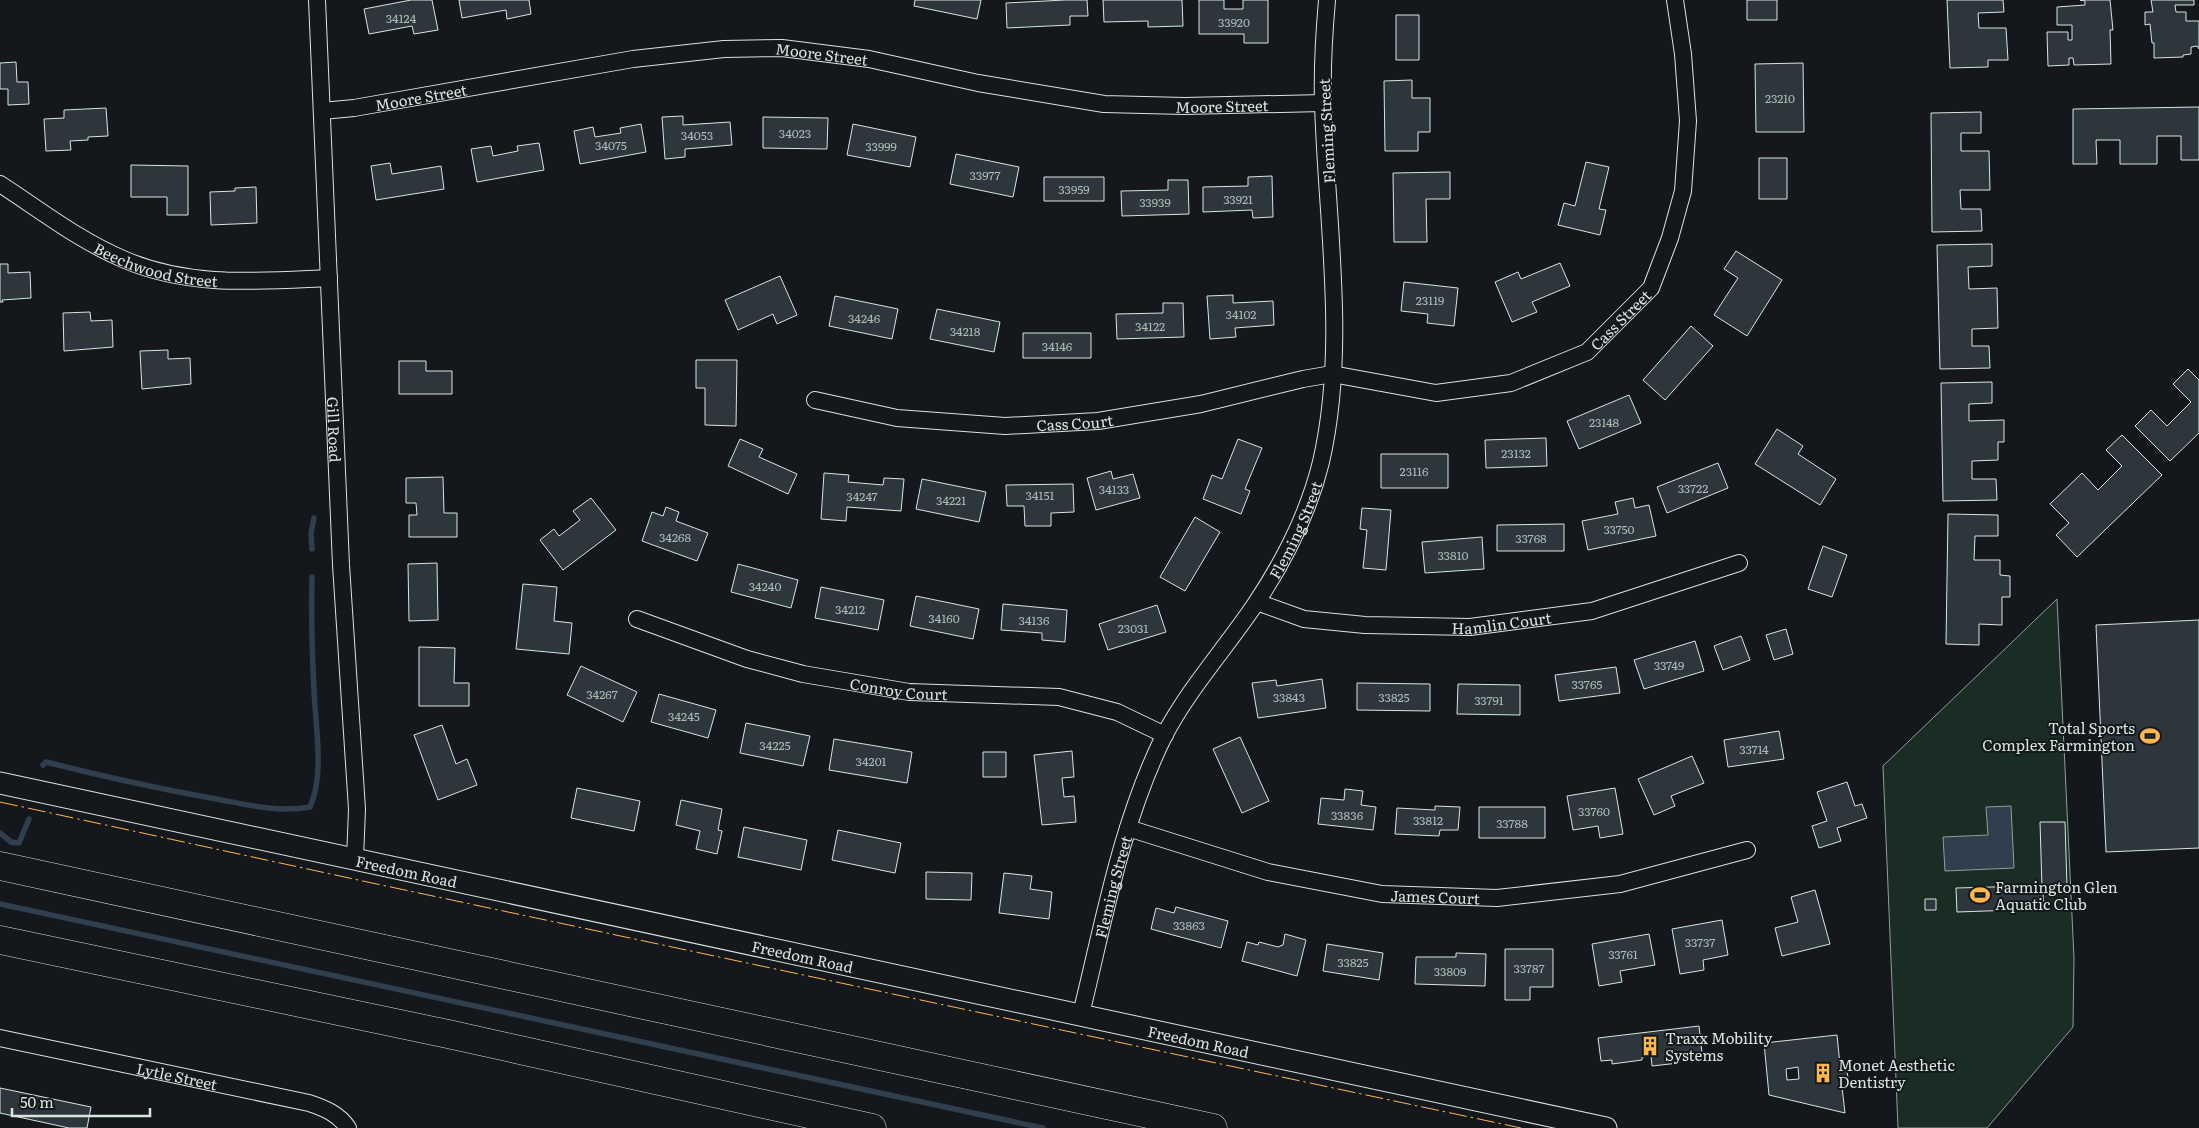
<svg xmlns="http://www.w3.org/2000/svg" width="2199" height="1128" viewBox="0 0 2199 1128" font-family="Literata,serif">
	<rect width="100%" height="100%" fill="#14181c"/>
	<path fill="#1a2d24" stroke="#939e99" d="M2057 599 2074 958 2073 1027 1987 1128H1898L1883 766Z"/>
	<path fill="#2f3f4d" stroke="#939e99" d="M2011 806 2014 868 1945 871 1943 837 1988 835 1986 807Z"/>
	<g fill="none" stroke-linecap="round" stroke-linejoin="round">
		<path stroke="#2f3f4d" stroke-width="5.5" d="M312 549 311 533 314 518
			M43 765 46 762C101 776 156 788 211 798 244 804 277 813 310 807 325 774 315 724 314 689 312 651 311 614 312 577
			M0 833 11 842 19 843 29 819
			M0 904 1043 1128"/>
	</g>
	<path fill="#2c363c" stroke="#d8e6dc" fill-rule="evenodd" d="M411 0H432L438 30 414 34 412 26 369 34 364 9Z
		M459 0H529L531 14 507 19 506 10 462 18Z
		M915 0H981L977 19 914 6Z
		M1065 0H1087L1088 16H1070V25L1007 28 1006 3Z
		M1103 0H1182L1183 26 1148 27V21L1104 22Z
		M1199 0H1224V9H1243V0H1268V43H1244V34H1199Z
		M1747 0H1777V20H1747Z
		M1947 0H2003L2004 12 1978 13 1979 28H2006L2008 60H1988V67L1950 68Z
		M2080 0H2110L2113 30H2110L2111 64 2074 65 2073 58H2069V65L2048 66 2047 32H2068V40H2072V25H2057V7L2085 5V1Z
		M2151 0H2194V5H2175L2176 12H2186V21H2199V49L2197 46 2191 47V54L2183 55V57L2154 58V43H2152L2150 24 2145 25V12H2153Z
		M1396 15H1419V60H1396Z
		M16 62 17 82H28L29 104 8 105V89H0V63Z
		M1803 63 1804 132H1756L1755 64Z
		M1412 80V98H1430V132H1418V151H1385L1384 81Z
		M2199 107V160H2181V136H2157V164H2120V140H2096L2097 164H2073V109Z
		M106 108 108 136 88 137V140L70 141 71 150 46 151 44 119 64 118V110Z
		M1981 112V133H1961V151H1989L1990 190H1960L1961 209H1981L1982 231 1932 232 1931 113Z
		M683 116V125L730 122 732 145 685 149V157L665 159 662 117Z
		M763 117 828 118 827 149 763 148Z
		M641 124 646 152 580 164 574 131 593 127 595 137 621 133 620 128Z
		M853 124 916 137 910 167 847 155Z
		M539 143 544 170 477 182 471 149 491 146 493 156 518 151 517 146Z
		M956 154 1019 167 1013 197 950 184Z
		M1759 158H1787V199H1759Z
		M1586 162 1609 167 1599 209 1606 210 1600 235 1558 225 1564 203 1575 206Z
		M390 163 392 174 441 166 444 189 376 200 371 166Z
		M131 165 188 166V215H167V197H131Z
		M1450 172V199H1426L1427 242H1394L1393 173Z
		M1272 176 1273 217 1253 218 1252 210 1203 212V187L1248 186V177Z
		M1044 177H1104V201H1044Z
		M1168 180H1188L1189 214 1122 216 1121 191 1168 190Z
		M256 187 257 223 211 225 210 192 235 191V188Z
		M1992 244V266L1968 267 1969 289 1997 288 1998 328 1972 329V346H1989L1990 368 1940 369 1937 245Z
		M1736 251 1782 280 1747 336 1714 315 1738 278 1724 269Z
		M1560 263 1570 286 1532 302 1537 312 1512 322 1495 282 1518 272 1521 279Z
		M0 264H8V273L30 272 31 298 2 300 3 302H0Z
		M780 276 797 315 777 324 773 314 738 330 725 300Z
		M1404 282 1458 288 1454 326 1427 323 1428 314 1401 311Z
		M1233 295V303L1273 301 1274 325 1235 328 1236 337 1210 339 1207 296Z
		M835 296 898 309 892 339 829 326Z
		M1163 303H1183L1184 337 1117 339 1116 314 1163 313Z
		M937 309 1000 322 994 352 930 339Z
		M90 312 91 321 112 320 113 347 64 351 63 313Z
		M1691 326 1713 346 1665 400 1643 380Z
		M1023 333H1091V358H1023Z
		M168 350V359L190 358 191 384 142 389 140 351Z
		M696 360H737L736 426 705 425V388H696Z
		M399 361H426V371H452V394H399Z
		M2188 369 2199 380V433L2170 461 2135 426 2151 410 2167 426 2191 402 2173 384Z
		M1992 382V403L1969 404V421L2004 420V442H1998V460L1972 461V479H1996L1997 500 1943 501 1941 383Z
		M1629 395 1641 423 1579 449 1567 421Z
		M1777 429 1803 446 1798 454 1836 479 1820 505 1755 464Z
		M2122 435 2162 475 2077 557 2056 535 2069 523 2050 504 2082 473 2098 490 2122 466 2106 450Z
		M1546 438 1547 466 1486 468 1485 440Z
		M740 439 763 449 759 457 797 474 788 494 728 466Z
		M1238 439 1262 448 1245 489 1250 491 1241 514 1203 499 1212 475 1222 479Z
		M1381 454H1448V488H1381Z
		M1718 463 1728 488 1667 513 1657 487Z
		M1111 471 1113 479 1133 474 1140 498 1096 510 1087 478Z
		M824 473 849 475 848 482 883 485 884 478 904 479 901 511 847 507 846 521 821 519Z
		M443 477 444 513H457V537H409V515H417L416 503H406V478Z
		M922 479 986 492 979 522 916 509Z
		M1073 484 1074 512 1051 513V526H1025L1024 506H1007L1006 485Z
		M591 498 616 530 563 570 540 540 554 529 559 536 580 520 573 511Z
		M1633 498 1635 508 1649 505 1656 536 1588 550 1582 521 1618 514 1615 502Z
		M666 507 679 512 676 521 708 533 697 561 642 541 652 512 663 516Z
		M1362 508 1391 510 1386 570 1363 568 1367 530 1360 529Z
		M1948 514 1998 515V536H1975L1974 560H2000V575L2010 576V597H2002V625L1979 624V645L1946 644Z
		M1195 517 1220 532 1185 591 1160 577Z
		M1564 524V551H1497V525Z
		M1482 537 1484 569 1425 573 1422 542Z
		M1823 546 1847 555 1832 597 1808 589Z
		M437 563 438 620 409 621 408 564Z
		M738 564 798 580 791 608 731 592Z
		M523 584 557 587 554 621 572 623 569 654 516 649Z
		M821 587 884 600 878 630 815 618Z
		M916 596 979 609 973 639 910 626Z
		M1003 604 1067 610 1065 642 1042 640V633L1001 630Z
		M1157 605 1166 632 1108 650 1099 624Z
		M2199 620V848L2106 852 2096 625Z
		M1786 629 1793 654 1774 660 1766 635Z
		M1741 636 1750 660 1723 670 1714 646Z
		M1695 641 1704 671 1644 689 1634 660Z
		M419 647 455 648 454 683H469V706H419Z
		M581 666 637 692 623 722 567 695Z
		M1616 667 1620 693 1559 701 1555 675Z
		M1322 679 1326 708 1258 718 1252 683 1276 680 1277 686Z
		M1357 683 1430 684V711L1357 710Z
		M1458 684 1520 685V715L1457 714Z
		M659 694 716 710 708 738 651 722Z
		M746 723 810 736 803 766 740 753Z
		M442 725 456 764 467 759 477 785 438 800 414 735Z
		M1779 731 1784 759 1728 767 1724 740Z
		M1240 737 1269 801 1242 813 1213 749Z
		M834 739 912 752 907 783 829 770Z
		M1072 751 1074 777 1062 778 1064 797 1074 796 1076 822 1042 825 1034 755Z
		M983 752H1006V777H983Z
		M1692 756 1704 783 1671 796 1675 806 1654 815 1638 779Z
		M1847 782 1855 806 1862 804 1867 818 1837 828 1841 841 1819 848 1812 826 1827 821 1817 792Z
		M577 788 640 801 634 831 571 818Z
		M1615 788 1623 834 1600 838 1598 826 1573 830 1567 796Z
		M1345 789 1363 791 1361 805 1376 807 1373 830 1318 824 1321 798 1344 800Z
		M681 800 722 809 718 830 722 831 717 854 696 849 700 831 676 825Z
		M1435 806 1460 807 1458 830H1440L1439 836 1395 834 1397 808 1435 810Z
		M1479 807H1545V838H1479Z
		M2040 822H2065L2067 887 2042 888Z
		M744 827 807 840 801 870 738 857Z
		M838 830 901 843 895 873 832 860Z
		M926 872 972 873 971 900 926 899Z
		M1004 873 1032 876 1030 889 1052 892 1049 919 999 913Z
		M2030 886V894H2043L2044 909 1957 912 1956 888Z
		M1815 890 1830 944 1782 956 1775 928 1798 922 1791 897Z
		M1925 899H1936V910H1925Z
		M1176 907 1228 921 1221 948 1151 929 1156 908 1174 913Z
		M1722 920 1728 955 1703 960 1704 970 1680 974 1672 929Z
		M1285 934 1306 940 1297 976 1242 961 1247 942 1258 945 1259 942 1278 947 1283 945Z
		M1649 934 1655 965 1620 971 1622 982 1599 986 1592 944Z
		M1327 944 1383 953 1379 980 1323 971Z
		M1505 949H1553V987H1530V1000H1505Z
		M1456 953 1486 954 1485 986 1415 984 1416 957H1456Z
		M1699 1026 1702 1053 1678 1056 1679 1063 1652 1066 1651 1056 1642 1057V1060L1612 1064V1060L1601 1061 1598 1038Z
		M1837 1035 1840 1065 1846 1064 1848 1078H1841L1845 1113 1769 1095 1764 1043ZM1798 1067 1799 1079 1787 1080 1786 1069Z
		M0 1088 91 1107 87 1128H69L0 1113Z"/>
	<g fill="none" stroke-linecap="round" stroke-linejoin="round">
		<defs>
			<g id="minor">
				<path id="s1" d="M317 0 341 565 357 809 355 859"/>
				<path id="s2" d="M322 111 354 108 633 59 724 49 782 48 869 59 978 83 1104 104 1184 106 1323 103"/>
				<path id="s3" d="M0 184C40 210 80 241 123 259 189 288 259 281 329 278"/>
				<path id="s4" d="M815 400 897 418 1005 426 1098 421 1201 404 1303 379 1332 374 1436 393 1511 383 1587 352 1651 288 1670 238 1683 191 1688 121 1683 54 1675 0"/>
				<path id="s5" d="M1257 602 1304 619 1365 625 1470 627 1592 611 1739 563"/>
				<path id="s6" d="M637 619 747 659 803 674 909 692 1059 697 1117 712 1165 735"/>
				<path id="s7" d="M1128 828 1268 872 1382 894 1497 898 1620 884 1747 850"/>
				<path id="s8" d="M1081 1014C1104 921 1121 823 1164 736 1189 688 1226 648 1256 603 1284 561 1309 511 1321 462 1348 345 1326 220 1323 102 1322 68 1324 34 1327 0"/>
				<path id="s9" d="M0 1038 309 1103C324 1108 339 1114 348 1128"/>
			</g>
			<g id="tertiary">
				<path id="s10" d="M0 783 1606 1128"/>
			</g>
			<path id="motorway" d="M0 866 1213 1128
				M0 940 448 1034 872 1128"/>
		</defs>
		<use href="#minor" stroke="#d8e6dc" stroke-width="18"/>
		<use href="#tertiary" stroke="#d8e6dc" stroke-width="23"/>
		<use href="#motorway" stroke="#d8e6dc" stroke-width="29"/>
		<use href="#minor" stroke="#14181c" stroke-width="16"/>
		<use href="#tertiary" stroke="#14181c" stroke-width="21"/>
		<use href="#motorway" stroke="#14181c" stroke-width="28"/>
		<path stroke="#ffb74d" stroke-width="1" stroke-dasharray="18 4 2.5 4" stroke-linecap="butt" d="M0 802 372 883 1521 1128"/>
	</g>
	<defs>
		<symbol id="stadium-bare" viewBox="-9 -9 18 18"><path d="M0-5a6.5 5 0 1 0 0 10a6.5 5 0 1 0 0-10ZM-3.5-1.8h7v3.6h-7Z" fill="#ffb74d" stroke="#14181c" stroke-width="2.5" paint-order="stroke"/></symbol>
		<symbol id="building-bare" viewBox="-9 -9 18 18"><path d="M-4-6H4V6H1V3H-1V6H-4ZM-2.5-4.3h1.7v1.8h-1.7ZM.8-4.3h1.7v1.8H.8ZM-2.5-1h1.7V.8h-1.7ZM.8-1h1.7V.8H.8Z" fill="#ffb74d" stroke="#14181c" stroke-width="2.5" paint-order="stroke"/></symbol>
	</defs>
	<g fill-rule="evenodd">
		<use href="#stadium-bare" x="2136" y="722" width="28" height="28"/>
		<use href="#stadium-bare" x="1966" y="881" width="28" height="28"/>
		<use href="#building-bare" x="1636" y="1032" width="28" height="28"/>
		<use href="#building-bare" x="1809" y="1059" width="28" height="28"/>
	</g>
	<g text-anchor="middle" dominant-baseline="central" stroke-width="4" stroke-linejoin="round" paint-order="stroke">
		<g font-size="12" fill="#adbab4">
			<text x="401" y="18">34124</text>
			<text x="1234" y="22">33920</text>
			<text x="1780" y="98">23210</text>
			<text x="795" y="133">34023</text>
			<text x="697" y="135">34053</text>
			<text x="611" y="145">34075</text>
			<text x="881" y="146">33999</text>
			<text x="985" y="175">33977</text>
			<text x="1074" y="189">33959</text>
			<text x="1238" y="199">33921</text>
			<text x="1155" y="202">33939</text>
			<text x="1430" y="300">23119</text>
			<text x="1241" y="314">34102</text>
			<text x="864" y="318">34246</text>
			<text x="1150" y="326">34122</text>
			<text x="965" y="331">34218</text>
			<text x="1057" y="346">34146</text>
			<text x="1604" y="422">23148</text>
			<text x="1516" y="453">23132</text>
			<text x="1414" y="471">23116</text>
			<text x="1693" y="488">33722</text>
			<text x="1114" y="489">34133</text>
			<text x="1040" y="495">34151</text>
			<text x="862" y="496">34247</text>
			<text x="951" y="500">34221</text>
			<text x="1619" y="529">33750</text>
			<text x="675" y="537">34268</text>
			<text x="1531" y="538">33768</text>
			<text x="1453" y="555">33810</text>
			<text x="765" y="586">34240</text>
			<text x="850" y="609">34212</text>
			<text x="944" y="618">34160</text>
			<text x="1034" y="620">34136</text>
			<text x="1133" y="628">23031</text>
			<text x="1669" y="665">33749</text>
			<text x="1587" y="684">33765</text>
			<text x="602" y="694">34267</text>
			<text x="1289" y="697">33843</text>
			<text x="1394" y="697">33825</text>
			<text x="1489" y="700">33791</text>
			<text x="684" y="716">34245</text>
			<text x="775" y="745">34225</text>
			<text x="1754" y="749">33714</text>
			<text x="871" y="761">34201</text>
			<text x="1594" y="811">33760</text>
			<text x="1347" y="815">33836</text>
			<text x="1428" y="820">33812</text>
			<text x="1512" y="823">33788</text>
			<text x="1189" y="925">33863</text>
			<text x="1700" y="942">33737</text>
			<text x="1623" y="954">33761</text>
			<text x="1353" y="962">33825</text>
			<text x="1529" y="968">33787</text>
			<text x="1450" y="971">33809</text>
		</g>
		<g font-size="15" fill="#d8e6dc" stroke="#14181c">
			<text stroke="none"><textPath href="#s2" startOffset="505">Moore Street</textPath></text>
			<text stroke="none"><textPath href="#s2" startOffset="100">Moore Street</textPath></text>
			<text stroke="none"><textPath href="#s2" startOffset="910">Moore Street</textPath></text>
			<text transform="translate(1326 131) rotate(-93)">Fleming Street</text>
			<text stroke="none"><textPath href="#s3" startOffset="178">Beechwood Street</textPath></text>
			<text stroke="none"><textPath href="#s4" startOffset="834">Cass Street</textPath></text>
			<text stroke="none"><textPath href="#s4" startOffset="262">Cass Court</textPath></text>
			<text stroke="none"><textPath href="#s1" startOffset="430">Gill Road</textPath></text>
			<text stroke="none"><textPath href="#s8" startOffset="536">Fleming Street</textPath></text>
			<text stroke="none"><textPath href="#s5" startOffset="248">Hamlin Court</textPath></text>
			<text stroke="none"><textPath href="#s6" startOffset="272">Conroy Court</textPath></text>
			<text stroke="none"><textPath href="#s10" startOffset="416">Freedom Road</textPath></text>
			<text stroke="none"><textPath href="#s8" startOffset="131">Fleming Street</textPath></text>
			<text stroke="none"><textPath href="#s7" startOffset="316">James Court</textPath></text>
			<text stroke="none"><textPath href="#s10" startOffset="821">Freedom Road</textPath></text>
			<text stroke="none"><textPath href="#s10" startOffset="1226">Freedom Road</textPath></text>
			<text stroke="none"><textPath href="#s9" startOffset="181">Lytle Street</textPath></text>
		</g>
		<g font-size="15" fill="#d8e6dc" stroke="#14181c" text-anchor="start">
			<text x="2135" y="727" text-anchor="end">Total Sports<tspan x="2135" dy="17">Complex Farmington</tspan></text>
			<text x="1995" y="886">Farmington Glen<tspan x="1995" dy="17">Aquatic Club</tspan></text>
			<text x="1665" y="1037">Traxx Mobility<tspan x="1665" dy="17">Systems</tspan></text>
			<text x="1838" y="1064">Monet Aesthetic<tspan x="1838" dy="17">Dentistry</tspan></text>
		</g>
	</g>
	<path d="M12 1108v8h138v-8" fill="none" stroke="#d8e6dc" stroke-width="2.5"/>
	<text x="20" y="1108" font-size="15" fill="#d8e6dc" stroke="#14181c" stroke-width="4" paint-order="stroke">50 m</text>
</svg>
